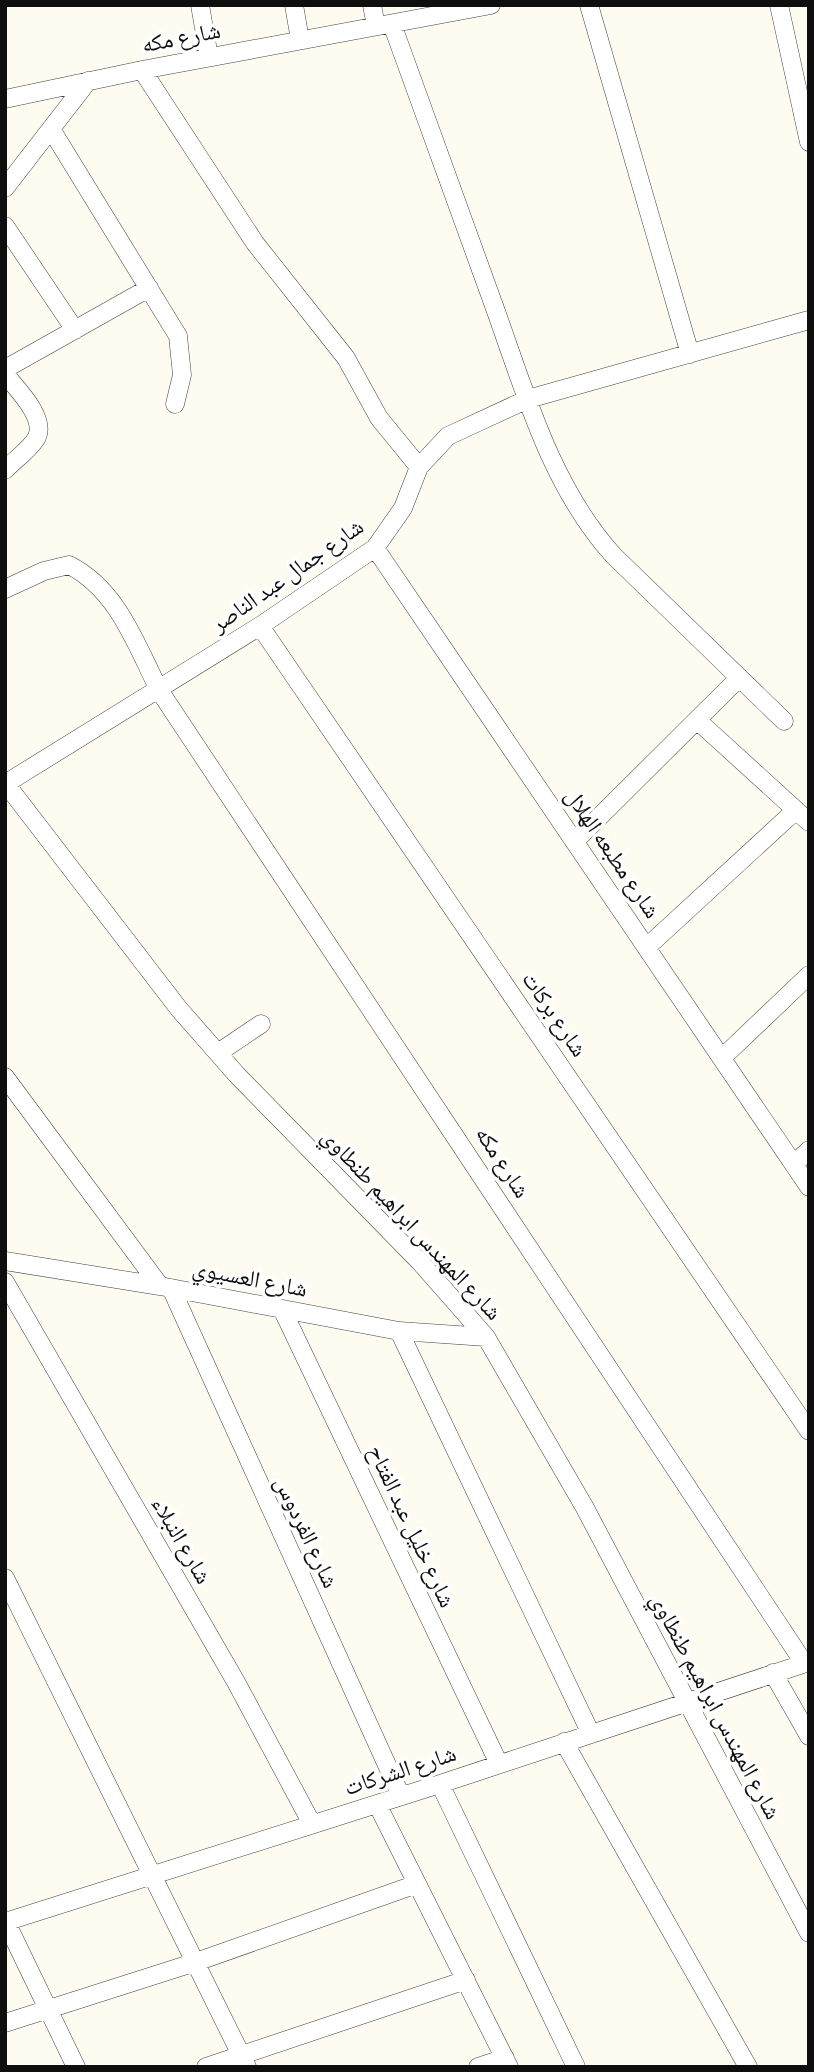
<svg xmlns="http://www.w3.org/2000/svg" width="814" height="2072" viewBox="0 0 814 2072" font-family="'Crimson Pro','Noto Naskh Arabic',serif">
	<rect width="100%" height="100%" fill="#fefcf0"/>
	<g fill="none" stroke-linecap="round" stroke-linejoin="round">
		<defs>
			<path id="street" d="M200 5 209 57
				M294 5 300 40
				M372 5 376 26
				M589 5 690 354
				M779 5 809 142
				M392 24C426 117 460 210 493 303 525 391 550 485 613 555L784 721
				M142 70 255 243 346 358 379 418 419 467
				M5 99 142 70 491 5
				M51 129 178 336 182 375 175 404
				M5 188 88 81
				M5 226 75 330
				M5 369 149 288
				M5 374C16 388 46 417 37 437 31 449 14 460 5 470
				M375 548 809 1187
				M5 589 44 571 69 565C117 589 136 644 159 690L804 1663
				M260 626 809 1431
				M698 721 809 822
				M5 784 260 626 375 548 403 508 419 467 448 436 528 399 809 320
				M6 784 179 1009 237 1075 420 1262 486 1337 585 1508 809 1933
				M575 841 739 678
				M647 947 796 810
				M218 1053 261 1024
				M722 1058 809 975
				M5 1077 160 1286
				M794 1164 809 1150
				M5 1261 160 1286 399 1331 486 1337
				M5 1282 236 1682 312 1824
				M171 1288 401 1796
				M282 1309 499 1764
				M399 1331 591 1734
				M5 1578 247 2067
				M773 1673 809 1736
				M564 1742 748 2067
				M440 1784 576 2067
				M377 1804 509 2067
				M5 1920 76 2067
				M5 1922 440 1784 809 1662
				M5 2023 196 1962 417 1884
				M206 2067 466 1980
				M478 2067 505 2058"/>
		</defs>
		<use href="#street" stroke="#414141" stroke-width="19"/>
		<use href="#street" stroke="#fff" stroke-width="18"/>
	</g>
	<g text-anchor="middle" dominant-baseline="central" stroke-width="7" stroke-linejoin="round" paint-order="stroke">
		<g font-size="23" fill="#0e0e0e" stroke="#fff">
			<text transform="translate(181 37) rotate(-11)">شارع مكه</text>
			<text transform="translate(287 575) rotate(-35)">شارع جمال عبد الناصر</text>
			<text transform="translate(613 853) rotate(56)">شارع مطبعه الهلال</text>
			<text transform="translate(555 1014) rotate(56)">شارع بركات</text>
			<text transform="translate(503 1162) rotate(57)">شارع مكه</text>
			<text transform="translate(412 1224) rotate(47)">شارع المهندس ابراهيم طنطاوي</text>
			<text transform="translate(250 1278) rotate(11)">شارع العسيوي</text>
			<text transform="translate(412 1526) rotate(65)">شارع خليل عبد الفتاح</text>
			<text transform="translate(307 1532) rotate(65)">شارع الفردوس</text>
			<text transform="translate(182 1540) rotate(60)">شارع النبلاء</text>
			<text transform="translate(716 1706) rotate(62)">شارع المهندس ابراهيم طنطاوي</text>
			<text transform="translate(400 1770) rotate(-18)">شارع الشركات</text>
		</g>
	</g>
	<rect width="814" height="2072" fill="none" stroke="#0e0e0e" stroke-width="14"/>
</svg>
